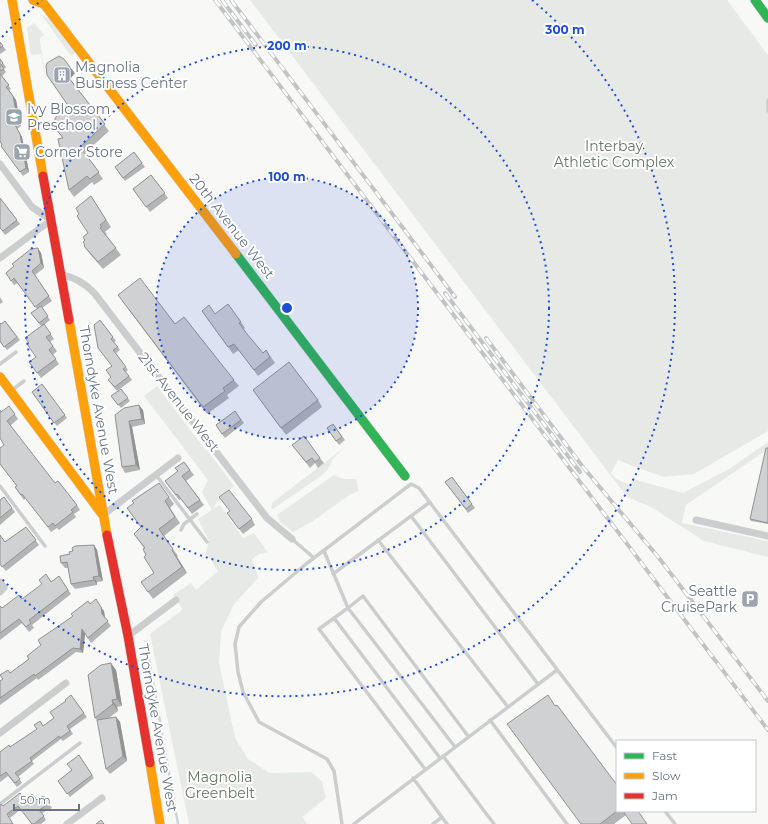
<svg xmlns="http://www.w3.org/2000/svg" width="768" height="824" viewBox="0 0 768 824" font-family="Montserrat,sans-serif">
	<rect width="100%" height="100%" fill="#f8f8f7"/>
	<path fill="#e6e9e5" d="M250 0H727L768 55V431L694 474 663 477 618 460 611 473 616 479 630 485 633 479 683 493 729 469 768 442V449L686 505 682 523 768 541V557L704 541 651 507 627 497Z
		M41 14 51 20 76 52 71 56Z
		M34 23 44 35 40 38V41L46 80 41 54 31 55 27 28Z
		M157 386 206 451 207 450 234 486 216 503 213 509 220 505 243 538 254 533 268 553 259 554 252 559 258 578 234 604 221 632 219 663 235 738 248 759 270 773 311 772 322 781 326 798 302 817 307 824H189L150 634 181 611 182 608 173 595 191 583 196 590 218 571 206 553 209 541 198 519 212 510 202 492 208 480 144 396Z
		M345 447 333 459 328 469 321 476 273 509 271 508 272 503Z
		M334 475 343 479H356L359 491 351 494 313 521 293 532 280 522 277 515Z"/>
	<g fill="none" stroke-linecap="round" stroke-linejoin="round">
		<path stroke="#ced4d8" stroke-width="2.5" d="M146 642 178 824"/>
		<defs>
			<path id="fast" d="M755 0 768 18
				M236 254 405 476"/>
			<path id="slow" d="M12 0 43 176
				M33 0 44 4 236 254
				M69 320 107 535
				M0 377 102 514
				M150 763 160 824"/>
			<path id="jam" d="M43 176 69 320
				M107 535 128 636 150 763"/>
		</defs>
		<use href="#fast" stroke="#d4d5d6" stroke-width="10"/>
		<use href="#slow" stroke="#d4d5d6" stroke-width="10"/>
		<use href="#jam" stroke="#d4d5d6" stroke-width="10"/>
		<path stroke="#cccdce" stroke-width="3.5" d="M768 100V111
			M0 364 16 352
			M11 391 24 381
			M156 475 207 542
			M0 486 45 546
			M411 516 538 684
			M181 530 184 524 197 514
			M292 539 314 558
			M378 540 508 707
			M324 551 348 608 319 629 425 769
			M333 574 430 502
			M334 618 440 758
			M490 720 567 824
			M455 747 348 608 363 596 468 736
			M443 756 494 824
			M413 778 447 824
			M0 804 80 743
			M665 811 675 824
			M342 824 334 771 327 759 259 722 243 692 238 672 235 644 239 627 261 602 306 564 411 484 419 488 431 504 617 748
			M354 824 557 670
			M433 824 442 817"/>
		<path stroke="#cccdce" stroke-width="7" d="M0 164 32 207 51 220 0 258
			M61 275C75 277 85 283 95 294L267 518 292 539
			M103 515 178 458
			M696 520 768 536
			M0 582 4 588 0 592
			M128 636 176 600
			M0 733 66 683
			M67 824 102 798"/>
		<use href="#fast" stroke="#30b455" stroke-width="9"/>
		<use href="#slow" stroke="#ff9f0a" stroke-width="9"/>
		<use href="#jam" stroke="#e5322d" stroke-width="9"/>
		<defs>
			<path id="rail" d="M215 0 768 730
				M222 0 256 45
				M231 0 455 297
				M445 293 580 472
				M486 338 583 467 659 558 768 701"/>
		</defs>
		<use href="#rail" stroke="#c2c3c5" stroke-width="4"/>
		<use href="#rail" stroke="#fff" stroke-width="2.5" stroke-dasharray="8" stroke-linecap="butt"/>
	</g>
	<path fill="#b3b4b5" d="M0 42 6 50 0 54Z
		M0 59 6 67 4 69 6 72 2 76 11 89 9 90 16 100 21 126 17 129 22 137 29 172 23 176 1 146 2 145 0 141Z
		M75 73 70 79 109 131 85 153 103 179 94 185 92 182 74 197 69 190 63 139 56 129 69 107 47 75Z
		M134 152 145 167 125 181 115 167Z
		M151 175 168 198 150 212 133 189Z
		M91 196 111 227 105 232 107 234 106 235 121 255 103 269 89 253 84 246 85 245 88 233 79 214Z
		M0 198 20 224 5 235 0 228Z
		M41 253 44 268 35 275 52 301 42 308 50 320 44 325 54 339 50 342 57 351 53 355 59 364 41 378 29 362 36 357 29 343 41 326 31 313 37 309 18 283 14 285 6 273 14 266Z
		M0 297 3 302 0 304Z
		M122 301 175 324 234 380 239 386 227 395 229 398 207 414Z
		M202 311 241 322 245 328 243 330 263 353 266 350 275 363 258 376 239 350 233 354Z
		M100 320 116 341 114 342 120 350 116 353 128 370 126 372 132 380 117 391 108 380 111 377 112 366Z
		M5 321 20 340 7 350 0 342 1 324Z
		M42 384 67 418 57 426 32 392Z
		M121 389 130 401 121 408 111 396Z
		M253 390 318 400 322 407 286 435Z
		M9 406 18 419 10 426 55 483 77 505 80 510 74 514 76 517 59 530 57 528 51 532 26 498 24 500 18 492 15 487 17 486 0 464V448L4 445 1 412Z
		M143 410 145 424 132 427 140 470 125 473 122 467 115 415Z
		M235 411 244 423 225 438 216 425Z
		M333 424 345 440 339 445 327 428Z
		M292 445 320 458 324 463 318 468 315 463 310 468Z
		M768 448V524L751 521 750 519Z
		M184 462 194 475 186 481 204 505 192 514 181 499 179 500 165 481 178 471Z
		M452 477 475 508 468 513 445 482Z
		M4 497 15 512 0 525V500Z
		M169 497 174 504 170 508 180 523 164 536 178 556 177 557 187 573 153 599 141 582 154 573 146 555 144 548 134 534 141 527 127 508Z
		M227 513 252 519 255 525 243 534Z
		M26 527 39 545 6 571 0 564 5 542Z
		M94 545 97 550 103 581 97 582V585L75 589 71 584 68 568H65L61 563 73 551Z
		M59 576 71 594 32 625 34 628 29 632 22 623 0 640V606L2 608 22 599 51 582Z
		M90 604 104 611 105 618 111 626 91 643 85 634 83 653 76 652 38 680 37 678 0 705V681L29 659 41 645Z
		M116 670 122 706 117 707 118 711 109 718 116 717 120 722 127 761 110 774 106 769 98 721 95 718Z
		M71 695 87 717 70 729 73 734 63 741 61 739 32 761 34 764 18 777 22 783 17 787 8 776 0 782V752L10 747 43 726 54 718 66 701Z
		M79 755 94 778 70 797 58 781 72 771Z
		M45 797 52 808 42 813 46 820 41 824H32L21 809 10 818 3 806 25 800H37Z
		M617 811H638L626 815 614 824H581Z"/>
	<path fill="#929293" d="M70 67 75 73 69 80 65 73Z
		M13 96 16 100 21 126 18 122Z
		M15 125 22 137 29 172 26 168Z
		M38 248 41 253 44 268 41 263Z
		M139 405 143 410 145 424 142 419Z
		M129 421 132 427 140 470 136 465Z
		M94 545 97 550 103 581 99 576Z
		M172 550 177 557 187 573 182 567Z
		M93 577 97 582V585L94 580Z
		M101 607 104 611 105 618 102 614Z
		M82 629 85 634 83 653 80 649Z
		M111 663 116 670 122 706 117 699Z
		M112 700 117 707 118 711 113 704Z
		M116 717 120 722 127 761 123 756Z"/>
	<path fill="#d0d1d2" stroke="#929293" d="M0 42 3 46 0 48Z
		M59 56 64 59 70 67 65 73 105 124 80 147 99 172 90 179 87 176 69 190 58 139 63 138 56 129 55 118 69 107 47 75 46 66 47 63Z
		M0 59 3 63 1 65 4 69 0 71Z
		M0 74 9 85 6 87 13 96 18 122 15 125 20 134 26 168 20 172 1 146 2 145 0 141Z
		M134 152 142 163 123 178 115 167Z
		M151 175 165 193 146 207 133 189Z
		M91 196 106 220 100 225 102 227 100 228 116 248 98 262 84 246 85 245 83 242 85 240 83 237 88 233 77 216 79 214 76 208Z
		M0 198 17 220 3 231 0 228Z
		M38 248 41 263 32 271 49 296 35 307 14 278 11 281 6 273 14 266 12 264 31 249Z
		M140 278 175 324 184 317 234 380 223 388 225 391 203 407 118 295Z
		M228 304 241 322 239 323 247 334 263 353 266 350 270 357 254 370 234 344 228 347 202 311 209 305 215 314Z
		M41 306 48 316 39 323 31 313Z
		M100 320 113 337 111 339 118 347 113 350 126 367 123 369 129 376 115 387 108 380 111 377 106 370 112 366 98 348 94 325Z
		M5 321 17 337 4 347 0 341V323L1 324Z
		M44 324 51 334 46 337 53 346 49 350 56 359 37 373 29 362 36 357 27 344 29 343 25 338Z
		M289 362 318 400 281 428 253 390Z
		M42 384 65 415 54 423 32 392Z
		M121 389 128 398 118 405 111 396Z
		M139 405 142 419 129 421 136 465 122 467 115 415 124 408Z
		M9 406 15 414 7 421 55 483 58 481 77 505 71 510 73 512 55 526 53 523 48 527 22 494 21 495 15 487 17 486 0 464V448L4 445 0 438V410L1 412Z
		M235 411 241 420 222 434 216 425Z
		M333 424 342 437 336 441 327 428Z
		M304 436 320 458 315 462 312 458 306 462 292 445Z
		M766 448H768V523L750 519Z
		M184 462 190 470 182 476 200 500 188 508 177 494 176 495 165 481 178 471 175 468Z
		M452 477 472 504 466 509 445 482Z
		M159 483 169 497 165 501 175 517 159 529 173 549 172 550 182 567 148 592 141 582 154 573 144 557 146 555 143 549 145 548 134 534 141 527 127 508 134 503 132 501Z
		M229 490 252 519 239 529 227 513 230 511 219 497Z
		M4 497 12 508 0 518V500Z
		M26 527 36 540 2 567 0 564V535L5 542Z
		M94 545 99 576 93 577 94 580 71 584 67 562 61 563 60 556 70 554 69 552 73 551 72 548 75 546Z
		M46 574 51 582 59 576 68 590 29 620 31 623 26 627 19 619 0 633V606L2 608 19 595 22 599 42 584 39 580Z
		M96 599 101 607 102 614 108 621 88 638 82 629 80 649 73 648 35 676 34 674 0 698V681L3 679 0 675 8 670 10 673 29 659 27 656 41 645 38 640 66 621 73 616 71 614 88 601 90 604Z
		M111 663 117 699 112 700 113 704 95 718 88 675 101 665Z
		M71 695 84 713 67 726 70 731 60 738 59 736 30 758 32 761 15 773 20 779 15 783 6 772 0 776V752L9 745 10 747 37 729 34 725 40 721 43 726 54 718 50 712 66 701 65 700Z
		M548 695 555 706 557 705 617 785V811L600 824H581L507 724Z
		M116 717 123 756 106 769 97 720Z
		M79 755 92 775 67 794 58 781 72 770 67 764Z
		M20 793 25 800 32 794 37 800 42 796 45 797 49 804 39 810 44 816 34 824H32L18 806 7 814 13 824H0V805L1 804 3 806Z
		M623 811H638L647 824H632Z
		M101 820 104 824H96Z"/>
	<circle cx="287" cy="308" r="131" fill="#1d4ed8" fill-opacity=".12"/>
	<g fill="none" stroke="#1d4ed8" stroke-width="2" stroke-dasharray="2 4">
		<circle cx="287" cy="308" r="131"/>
		<circle cx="287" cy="308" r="262"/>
		<path d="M2 37A393 393 0 0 1 42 0M532 0A393 393 0 1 1 2 579"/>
	</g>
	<defs>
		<symbol id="building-square" viewBox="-11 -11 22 22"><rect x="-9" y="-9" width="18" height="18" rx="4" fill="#9ba3ae" stroke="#fff"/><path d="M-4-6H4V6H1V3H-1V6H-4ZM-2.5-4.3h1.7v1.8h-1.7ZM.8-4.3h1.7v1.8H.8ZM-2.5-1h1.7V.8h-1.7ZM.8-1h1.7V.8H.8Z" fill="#fff"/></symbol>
		<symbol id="school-square" viewBox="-11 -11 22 22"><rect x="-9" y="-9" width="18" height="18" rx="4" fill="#9ba3ae" stroke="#fff"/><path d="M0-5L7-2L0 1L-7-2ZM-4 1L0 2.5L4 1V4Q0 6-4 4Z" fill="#fff"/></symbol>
		<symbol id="supermarket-square" viewBox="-11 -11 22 22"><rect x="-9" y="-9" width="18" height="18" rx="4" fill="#9ba3ae" stroke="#fff"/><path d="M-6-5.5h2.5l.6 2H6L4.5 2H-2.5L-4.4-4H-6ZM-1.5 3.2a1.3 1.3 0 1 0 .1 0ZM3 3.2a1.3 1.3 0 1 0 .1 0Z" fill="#fff"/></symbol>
		<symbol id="parking-square" viewBox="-11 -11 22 22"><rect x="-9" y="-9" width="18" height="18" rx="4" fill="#9ba3ae" stroke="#fff"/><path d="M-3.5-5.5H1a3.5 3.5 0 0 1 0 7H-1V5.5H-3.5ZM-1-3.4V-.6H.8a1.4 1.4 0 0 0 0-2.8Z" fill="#fff"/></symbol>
	</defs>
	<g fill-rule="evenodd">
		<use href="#building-square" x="52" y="65" width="20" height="20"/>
		<use href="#school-square" x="4" y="107" width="20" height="20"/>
		<use href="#supermarket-square" x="12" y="142" width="20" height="20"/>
		<use href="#parking-square" x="740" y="589" width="20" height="20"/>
	</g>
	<g text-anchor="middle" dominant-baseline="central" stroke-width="4" stroke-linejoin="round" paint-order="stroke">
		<g font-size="14" fill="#697586" stroke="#fff" text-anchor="start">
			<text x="75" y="67">Magnolia<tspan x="75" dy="16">Business Center</tspan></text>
			<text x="27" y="109">Ivy Blossom<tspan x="27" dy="16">Preschool</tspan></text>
			<text x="35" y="152">Corner Store</text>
			<text x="737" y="591" text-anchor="end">Seattle<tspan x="737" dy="16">CruisePark</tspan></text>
		</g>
		<g font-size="14" fill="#657864" stroke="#fff">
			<text x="614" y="146">Interbay<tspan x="614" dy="16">Athletic Complex</tspan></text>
			<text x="220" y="777">Magnolia<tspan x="220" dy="16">Greenbelt</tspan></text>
		</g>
		<g font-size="14" fill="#697586" stroke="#fff">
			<text transform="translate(232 226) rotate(52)">20th Avenue West</text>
			<text transform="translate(179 402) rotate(52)">21st Avenue West</text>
			<text transform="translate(99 410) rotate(80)">Thorndyke Avenue West</text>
			<text transform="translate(158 728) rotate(80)">Thorndyke Avenue West</text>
		</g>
	</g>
	<circle cx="287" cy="308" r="6" fill="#1d4ed8" stroke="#fff" stroke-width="2"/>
	<g font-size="12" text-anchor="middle" font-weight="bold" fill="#1d4ed8" stroke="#fff" stroke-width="4" stroke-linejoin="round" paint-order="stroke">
		<text x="565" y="34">300 m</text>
		<text x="287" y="50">200 m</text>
		<text x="287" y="181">100 m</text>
	</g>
	<rect x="616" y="740" width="140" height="72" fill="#ffffff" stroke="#c3c8cf"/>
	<rect x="624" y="753" width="20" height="6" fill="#30b455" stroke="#c3c8cf"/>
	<text x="652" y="760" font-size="12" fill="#697586">Fast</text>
	<rect x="624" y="773" width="20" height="6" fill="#ff9f0a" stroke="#c3c8cf"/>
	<text x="652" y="780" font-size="12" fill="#697586">Slow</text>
	<rect x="624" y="793" width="20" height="6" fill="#e5322d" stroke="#c3c8cf"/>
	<text x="652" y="800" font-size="12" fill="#697586">Jam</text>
	<path d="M14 804v6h65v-6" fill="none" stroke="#697586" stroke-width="2"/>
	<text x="20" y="804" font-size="12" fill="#697586" stroke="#ffffff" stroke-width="3" paint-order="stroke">50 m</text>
</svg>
